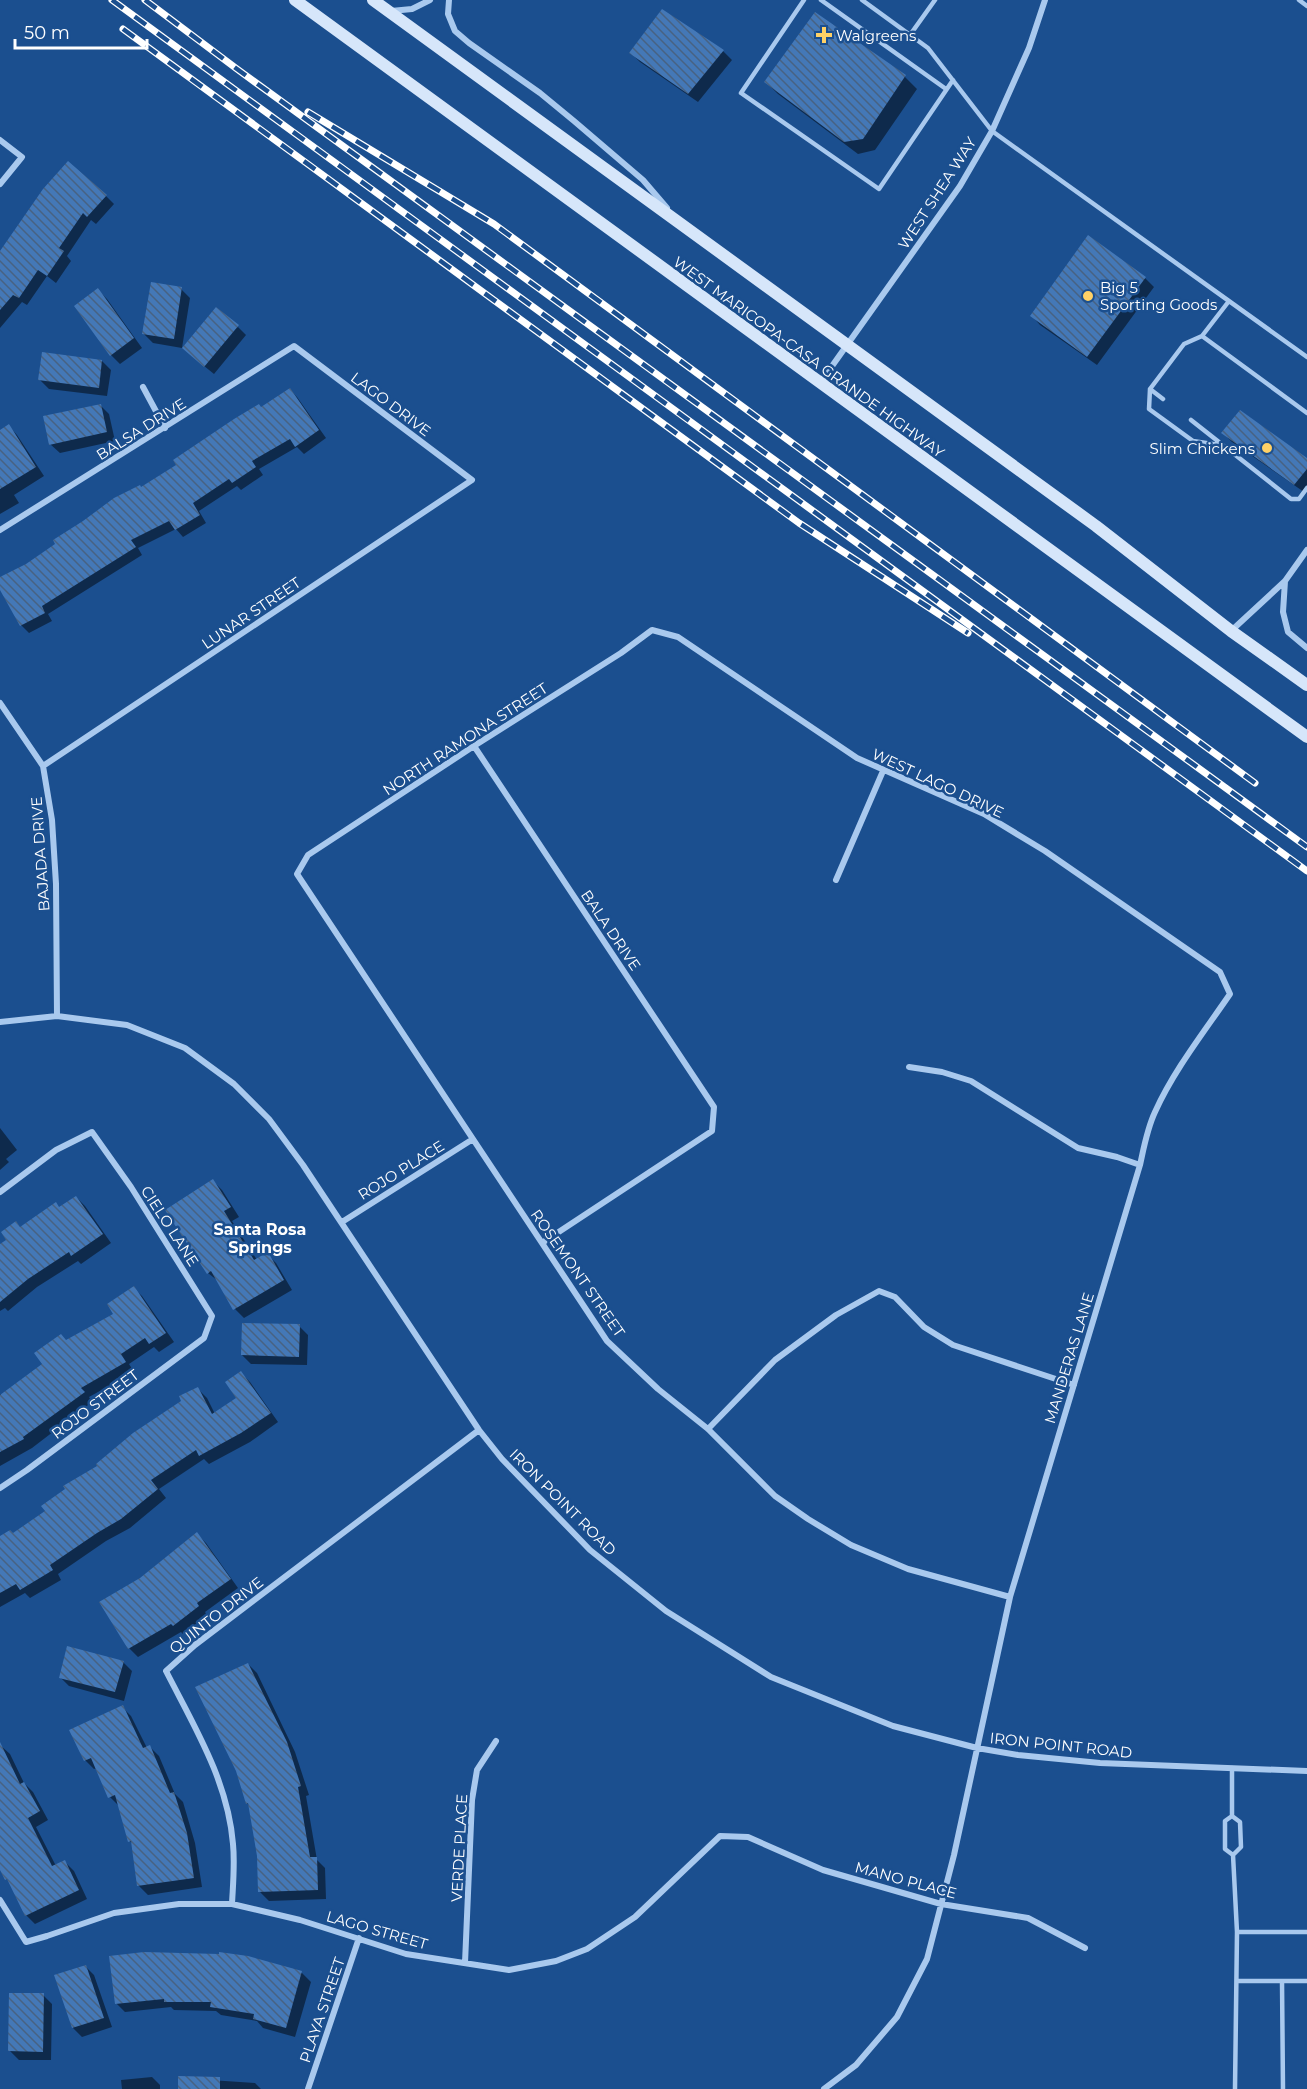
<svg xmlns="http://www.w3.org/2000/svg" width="1307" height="2089" viewBox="0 0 1307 2089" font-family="Montserrat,sans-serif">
	<defs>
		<pattern id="building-back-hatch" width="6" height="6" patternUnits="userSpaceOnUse" patternTransform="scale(1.5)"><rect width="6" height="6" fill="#4478b7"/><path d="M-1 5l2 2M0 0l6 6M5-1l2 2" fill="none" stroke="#486282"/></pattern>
	</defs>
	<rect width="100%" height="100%" fill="#1b4f8f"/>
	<path fill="#0007" d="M723 51 732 60 698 102 640 62 631 53Z
		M905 77 917 89 875 150 858 154 778 94 766 82Z
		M106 196 114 204 96 224 91 220 67 256 71 261 56 283 47 276 27 305 22 302 0 328V252Z
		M1145 278 1154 287 1097 365 1040 325 1032 316Z
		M181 289 190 298 182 348 153 343 144 334Z
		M98 290 107 299 142 348 120 364 111 355Z
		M238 327 246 335 214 374 193 357Z
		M102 361 111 370 107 396 49 389 40 380Z
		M290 390 297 397 326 438 304 454 297 447 259 469 263 475 241 490 237 486 199 511 206 523 183 537 176 529 138 548 142 555 48 614 52 621 29 633 21 625 0 586V579L26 565Z
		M100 405 109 414 115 441 60 453 50 444Z
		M9 426 17 435 44 476 14 495 19 503 0 514V432Z
		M1223 433 1307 460V488L1304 492 1232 442Z
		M0 1128 17 1150 6 1159 9 1162 0 1170Z
		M213 1181 222 1190 239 1217 232 1221 257 1260 267 1254 276 1263 292 1290 244 1318 235 1309 218 1281 208 1273Z
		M76 1197 85 1206 111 1243 81 1264 78 1261 37 1287 8 1311 5 1308 0 1311V1246L21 1228 60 1209Z
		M133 1288 142 1296 174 1342 159 1352 154 1347 129 1364 134 1372 89 1397 92 1402 32 1448 0 1466V1394L1 1395 44 1364 67 1342 115 1314Z
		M299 1326 308 1335 307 1365 251 1364 242 1355Z
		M241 1373 250 1382 278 1422 250 1442 209 1464 204 1459 159 1489 166 1498 130 1528 106 1541 58 1574 61 1580 30 1598 25 1593 0 1607V1538L13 1535 48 1512 100 1466 198 1389 207 1398 215 1414 238 1399Z
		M197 1534 206 1543 238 1588 205 1612 207 1615 183 1634 181 1632 138 1657 129 1648 101 1603 140 1580Z
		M123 1662 132 1671 124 1701 69 1686 60 1677Z
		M248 1664 257 1673 295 1752 309 1795 306 1796 317 1860 325 1868 326 1899 269 1901 260 1892 258 1856 250 1806 247 1803 237 1771Z
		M122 1707 131 1716 147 1748 150 1747 159 1756 175 1794 183 1802 195 1843 202 1887 148 1895 139 1886 133 1844 130 1841 119 1806 110 1797 97 1768 94 1769 85 1760Z
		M0 1745 10 1754 24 1783 33 1792 48 1820 36 1827 56 1866 65 1862 74 1871 87 1899 35 1924 26 1915 11 1884 0 1867Z
		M220 1956 248 1958 302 1973 311 1982 295 2037 263 2028 257 2021 221 2015 216 2011 174 2010 171 2007 125 2012 116 2003Z
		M85 1966 94 1975 112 2027 82 2037 73 2028 56 1976Z
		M43 1995 52 2004 51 2060H19L10 2051Z
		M152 2077 160 2085V2089H122L121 2080Z
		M210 2080 255 2083 261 2089H179Z"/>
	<path fill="url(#building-back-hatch)" d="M662 9 724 50 688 94 629 53Z
		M815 12 906 75 863 139 844 142 764 82Z
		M68 161 107 195 87 217 83 213 59 248 64 251 47 276 38 270 19 298 13 295 0 310V251L43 189Z
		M1088 235 1146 277 1087 357 1030 316Z
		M151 282 182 287 174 339 142 334Z
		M98 288 134 338 110 356 74 306Z
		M216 307 239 325 204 367 182 348Z
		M42 352 102 360 99 388 38 380Z
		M290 388 319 430 295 447 290 439 252 461 256 467 232 483 229 479 193 503 200 515 175 530 169 521 131 540 136 547 42 606 45 613 20 626 0 590V577L26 564 55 544 53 540 83 521 114 498 140 485 141 487 176 465 173 460 234 419 259 404 261 407Z
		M101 404 107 432 49 445 43 416Z
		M1240 410 1307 458V469L1294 485 1221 433Z
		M9 424 36 467 0 489V430Z
		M213 1179 231 1207 224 1211 254 1260 268 1252 284 1280 233 1310 211 1271 207 1274 165 1210Z
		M76 1196 103 1234 71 1256 69 1252 28 1279 0 1302V1244L6 1240 1 1232 16 1221 20 1227 56 1202 59 1207Z
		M134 1286 166 1333 149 1344 145 1338 121 1354 126 1362 81 1388 85 1392 23 1437 24 1439 0 1452V1395L42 1364 34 1353 61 1334 66 1340 113 1314 107 1304Z
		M242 1323 300 1324 299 1357 241 1355Z
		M241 1371 271 1413 241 1433 199 1456 196 1450 151 1480 158 1489 121 1519 97 1533 50 1565 53 1570 20 1590 16 1584 0 1593V1536L10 1530 13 1533 45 1511 41 1506 65 1489 63 1486 97 1466 96 1464 133 1433 181 1401 179 1396 198 1387 212 1414 236 1398 225 1382Z
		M197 1532 231 1579 197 1603 199 1606 173 1626 171 1624 128 1649 99 1602 140 1578Z
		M67 1646 124 1661 115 1692 59 1678Z
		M248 1663 287 1742 301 1786 298 1787 310 1857H317L318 1890 258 1892 257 1856 248 1803 246 1804 236 1771 195 1687Z
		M123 1705 143 1748 150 1745 170 1793 174 1792 187 1833 194 1878 137 1886 131 1841 128 1842 115 1795 108 1798 91 1758 84 1761 69 1730Z
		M0 1742 20 1784 24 1782 40 1811 28 1818 52 1866 65 1860 79 1890 25 1916 7 1879 5 1880 0 1870Z
		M144 1952 219 1954V1952L248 1956 302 1971 286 2028 253 2019 254 2014 210 2007 211 2002H164V1999L115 2004 109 1956Z
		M86 1965 104 2018 72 2028 54 1975Z
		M9 1993H44L43 2052 8 2051Z
		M178 2076 220 2077V2089H178Z"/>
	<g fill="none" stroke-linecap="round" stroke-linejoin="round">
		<path stroke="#a9c9ee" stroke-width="4.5" d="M804 0 741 93 879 189 953 80
			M821 0 946 89
			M862 0 928 48 992 131 1307 357
			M1299 0 1307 6
			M910 35 935 0
			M1229 301 1202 336 1307 413
			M1150 389 1149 409 1193 441 1219 445
			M1163 399 1150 389 1184 344 1202 336
			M1191 420 1291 499H1299L1307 488
			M1232 1768V1816
			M1232 1816 1240 1822 1241 1847 1233 1855 1237 1932
			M1232 1816 1225 1821V1849L1233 1855
			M1237 1981H1307
			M1282 1981 1283 2089
			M1235 2089 1237 1932H1307"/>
		<path stroke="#a9c9ee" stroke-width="6" d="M449 0 448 14 455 31 469 43 540 93 574 121 643 180 667 208
			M391 11 412 9 430 0
			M0 140 22 157 0 184
			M820 383 960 186 992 131 1029 48 1045 0
			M143 387 165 428
			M0 530 294 346 472 480 43 766
			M1285 581 1283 612 1288 632 1307 648
			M1231 631 1285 581 1307 550
			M0 703 43 766 52 820 56 884 57 1016
			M474 746 714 1107 712 1131 542 1243
			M836 880 883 771
			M0 1022 57 1016 127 1025 185 1048 234 1084 269 1119 303 1165 479 1430 502 1459 590 1550 666 1611 771 1677 893 1726 977 1748 1018 1755 1100 1763 1307 1771
			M909 1067 942 1072 971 1081 1078 1148 1117 1157 1140 1165
			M0 1192 56 1150 92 1132 131 1187 212 1316 204 1338 27 1470 0 1488
			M342 1222 473 1139
			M708 1429 775 1360 836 1315 879 1291 895 1297 924 1327 953 1345 1074 1385
			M0 1900 26 1942 47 1936 114 1913 179 1904H232L300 1920 406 1954 509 1970 556 1961 587 1949 635 1917 720 1836 748 1837 823 1870 941 1904 1028 1918 1085 1948
			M232 1904C233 1884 235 1864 233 1844 228 1781 194 1726 166 1671L195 1645 479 1430
			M465 1963 472 1800 477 1770 496 1741
			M308 2089 359 1938
			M824 2089 856 2065 897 2017 927 1959 954 1855 1010 1597 1140 1165C1144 1147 1147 1129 1155 1112 1174 1070 1204 1032 1230 994L1220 972 1045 851 984 814 857 758 678 637 652 630 621 653 474 746 308 855 297 874 607 1341 658 1389 708 1429 775 1496 808 1519 851 1545 908 1569 1010 1597"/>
		<path stroke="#d6e6fa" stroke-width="12" d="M295 0 1307 737
			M373 0 1096 526 1231 631 1307 685"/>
		<defs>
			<path id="rail" d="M112 0 1307 871
				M145 0 237 69 1307 847
				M123 29 799 523 968 633
				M308 112 494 224 1255 783"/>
		</defs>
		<use href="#rail" stroke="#fff" stroke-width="7"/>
		<use href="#rail" stroke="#1b4f8f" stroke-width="4.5" stroke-dasharray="14" stroke-linecap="butt"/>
	</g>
	<g fill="#ffd166" stroke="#1b4f8f" stroke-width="2">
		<path d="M821 26h6v6h6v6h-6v6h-6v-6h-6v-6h6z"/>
		<circle cx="1088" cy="296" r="6"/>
		<circle cx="1267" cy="448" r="6"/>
	</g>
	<g text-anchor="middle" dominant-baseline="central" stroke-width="5" stroke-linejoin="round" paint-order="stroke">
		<g font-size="15" fill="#fff" stroke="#1b4f8f" text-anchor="start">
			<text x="836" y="35">Walgreens</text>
			<text x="1100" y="287">Big 5<tspan x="1100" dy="17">Sporting Goods</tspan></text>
			<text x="1255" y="448" text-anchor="end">Slim Chickens</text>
		</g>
		<g font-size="15" fill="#fff" stroke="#1b4f8f">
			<text transform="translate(937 193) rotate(-57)">WEST SHEA WAY</text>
			<text transform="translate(809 357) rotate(36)">WEST MARICOPA-CASA GRANDE HIGHWAY</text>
			<text transform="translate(391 404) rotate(37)">LAGO DRIVE</text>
			<text transform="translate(141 429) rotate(-32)">BALSA DRIVE</text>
			<text transform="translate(251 613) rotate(-34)">LUNAR STREET</text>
			<text transform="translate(465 739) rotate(-33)">NORTH RAMONA STREET</text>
			<text transform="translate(938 783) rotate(25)">WEST LAGO DRIVE</text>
			<text transform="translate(40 854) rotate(-94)">BAJADA DRIVE</text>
			<text transform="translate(611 930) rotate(56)">BALA DRIVE</text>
			<text transform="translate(401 1170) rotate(-32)">ROJO PLACE</text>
			<text transform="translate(170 1226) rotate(57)">CIELO LANE</text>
			<text transform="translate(578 1273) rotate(55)">ROSEMONT STREET</text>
			<text transform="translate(1069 1358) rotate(-73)">MANDERAS LANE</text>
			<text transform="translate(95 1404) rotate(-37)">ROJO STREET</text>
			<text transform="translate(563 1502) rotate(45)">IRON POINT ROAD</text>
			<text transform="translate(216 1615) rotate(-38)">QUINTO DRIVE</text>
			<text transform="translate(1061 1745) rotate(6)">IRON POINT ROAD</text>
			<text transform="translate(459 1848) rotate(-87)">VERDE PLACE</text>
			<text transform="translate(906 1880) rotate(15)">MANO PLACE</text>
			<text transform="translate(377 1930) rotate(16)">LAGO STREET</text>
			<text transform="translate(322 2010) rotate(-71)">PLAYA STREET</text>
		</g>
		<g font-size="16" font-weight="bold" fill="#fff" stroke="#1b4f8f">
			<text x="260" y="1229">Santa Rosa<tspan x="260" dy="18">Springs</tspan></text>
		</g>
	</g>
	<path d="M15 39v9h132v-9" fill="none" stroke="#ffffff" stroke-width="3"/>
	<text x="24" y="39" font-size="18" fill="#ffffff" stroke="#1b4f8f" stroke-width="4.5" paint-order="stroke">50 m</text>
</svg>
